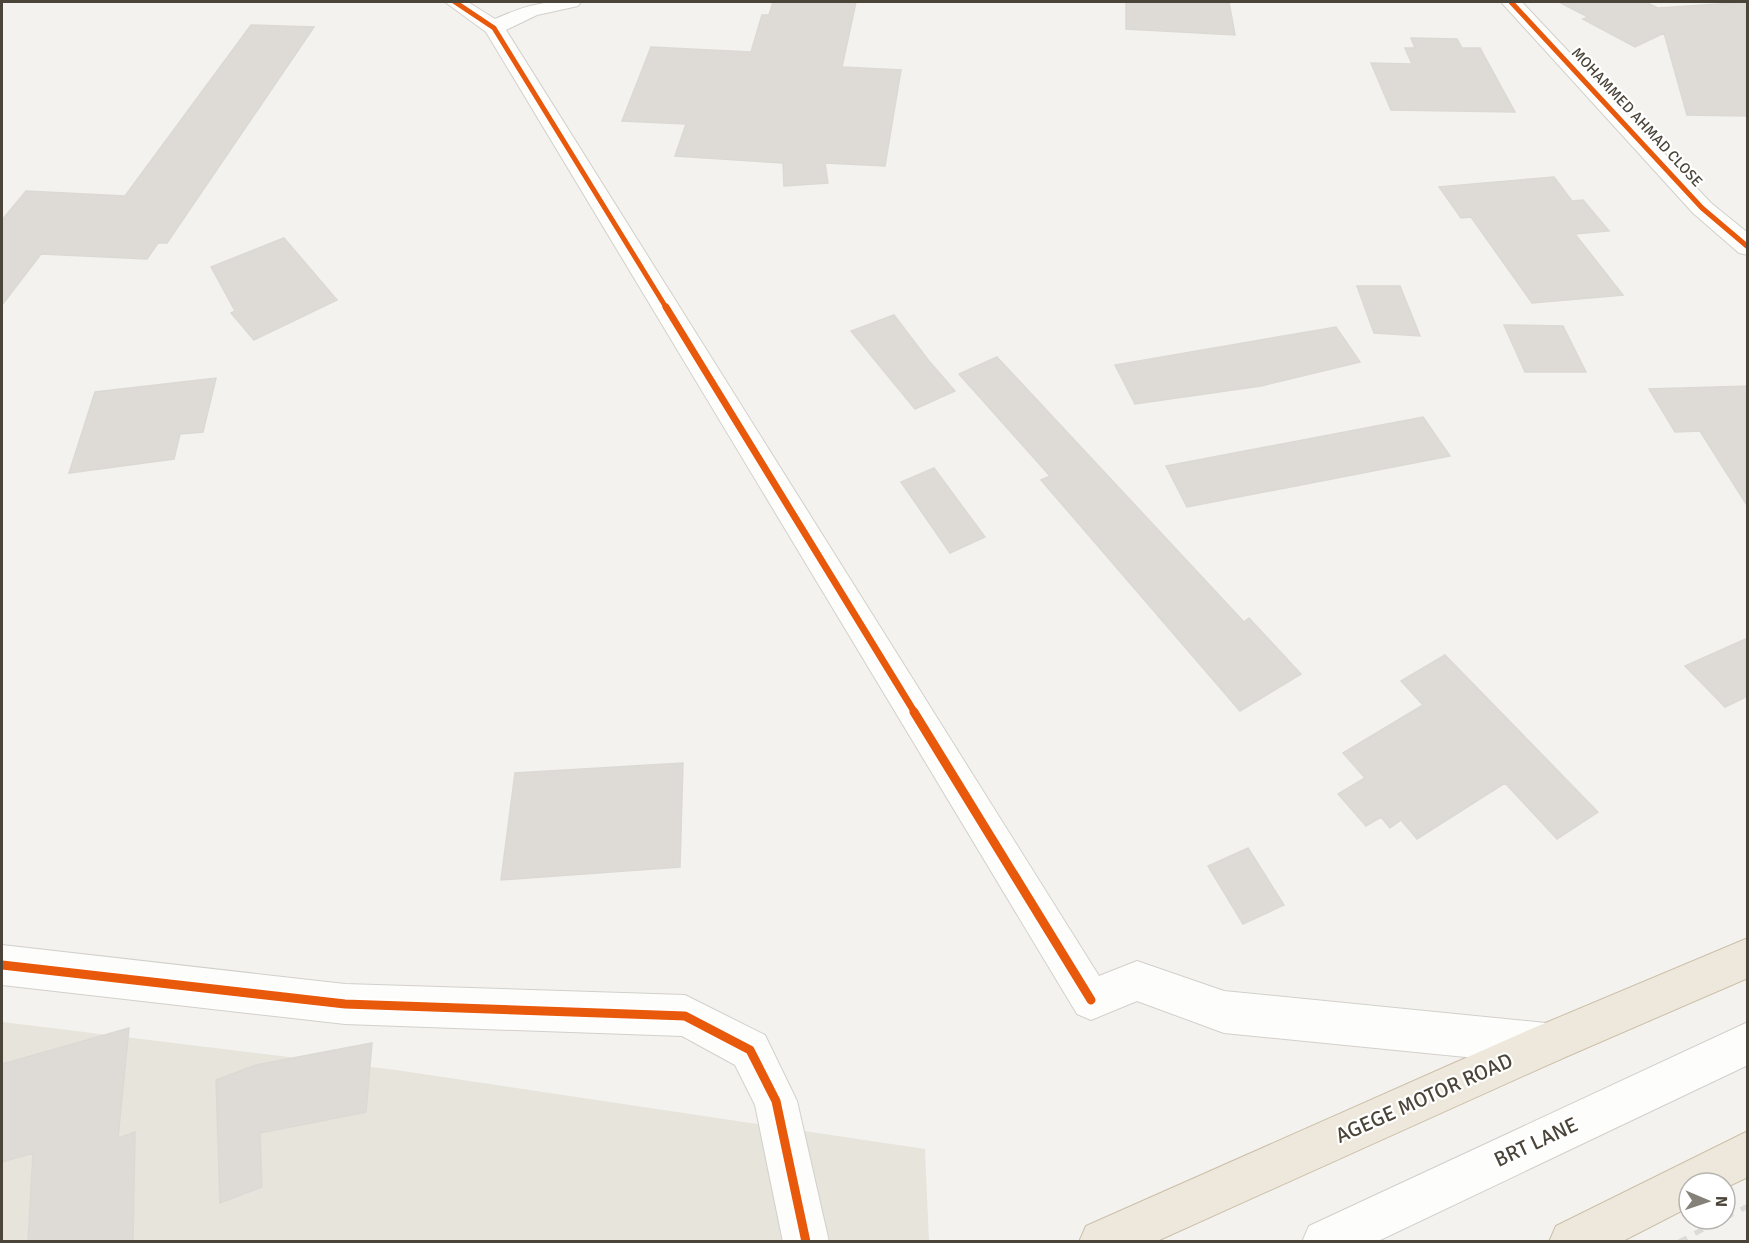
<svg xmlns="http://www.w3.org/2000/svg" width="1749" height="1243" viewBox="0 0 1749 1243" font-family="Signika,sans-serif">
	<rect width="100%" height="100%" fill="#f4f2ee"/>
	<path fill="#e7e4dc" d="M2 1022 396 1070 925 1149 929 1241 2 1242Z"/>
	<path fill="#dedbd6" stroke="#dcd9d4" stroke-width="1.5" d="M773 2H856L842 67 901 70 885 166 825 163 828 183 784 186 783 163 675 156 686 124 622 121 651 47 751 52 762 15H769Z
		M1126 2H1229L1235 35 1126 29Z
		M1559 2H1645L1658 8 1748 2V116L1687 115 1664 33 1635 47 1583 19 1588 17Z
		M251 25 314 27 167 243H158L147 259 41 254 2 305V220L26 191 125 196Z
		M1411 38 1457 39 1462 48H1480L1515 112 1391 110 1371 63 1412 64 1405 48H1415Z
		M1554 177 1572 201 1583 200 1609 231 1575 234 1623 295 1532 303 1471 217 1461 218 1439 187Z
		M284 238 337 300 254 340 231 313 235 311 211 267Z
		M1357 286H1400L1420 336 1374 333Z
		M894 315 929 361 955 391 915 409 851 331Z
		M1504 325 1563 326 1586 372H1525Z
		M1336 327 1360 362 1261 386 1135 404 1115 365Z
		M997 357 1244 622 1249 618 1301 674 1240 711 1041 480 1050 476 959 374Z
		M216 378 203 432 180 434 174 459 69 473 95 392Z
		M1748 386V507L1700 431 1675 432 1649 389Z
		M1423 417 1450 456 1187 507 1166 466Z
		M934 468 985 537 950 553 901 482Z
		M1748 638V696L1725 707 1685 666Z
		M1445 655 1598 812 1557 839 1505 783 1417 839 1401 820 1390 828 1381 817 1366 826 1338 794 1365 778 1343 753 1423 705 1401 681Z
		M683 763 680 867 501 880 515 773Z
		M1248 848 1284 905 1243 924 1208 866Z
		M129 1028 118 1138 135 1132 133 1242H28L33 1153 2 1162V1064Z
		M372 1043 366 1112 260 1133 262 1187 220 1203 216 1080 256 1065Z"/>
	<g fill="none" stroke-linecap="round" stroke-linejoin="round">
		<defs>
			<path id="minor" d="M445 2H468L495 19C526 5 547 0 581 2L578 6 537 15 506 30 1099 976 1137 961 1224 991 1546 1023 1561 1029 1567 1044 1561 1059 1546 1065 1224 1033 1137 1001 1091 1020 1077 1014 486 32Z
				M1501 2H1522L1711 203 1748 233V255L1739 253 1693 213Z
				M2 945 345 984 685 995 765 1035 797 1101 829 1242H783L755 1105 735 1065 682 1036 345 1024 2 985Z
				M1748 1022V1065L1376 1242H1302L1309 1226Z"/>
			<path id="highway" d="M1748 938V978L1561 1059 1155 1242H1079L1086 1226 1531 1029Z
				M1748 1131V1177L1725 1188V1183H1689V1207L1621 1242H1549L1556 1226Z"/>
		</defs>
		<use href="#minor" stroke="#d2d0cb" stroke-width="2"/>
		<use href="#highway" stroke="#ccbfa9" stroke-width="2"/>
		<use href="#minor" fill="#fdfdfc" fill-rule="evenodd"/>
		<use href="#highway" fill="#ede8db" fill-rule="evenodd"/>
		<path stroke="#dbdbda" stroke-width="5" stroke-dasharray="9 9" stroke-linecap="butt" d="M1725 1218 1748 1206
			M1679 1242 1722 1219"/>
		<defs>
			<path id="cycleway-far2" d="M455 2 494 28 667 309
				M1511 2 1702 208 1748 247"/>
			<path id="cycleway-far1" d="M666 307 915 713"/>
			<path id="cycleway" d="M914 712 1091 1000
				M2 965 345 1004 685 1016 750 1050 776 1101 806 1242"/>
		</defs>
		<use href="#cycleway-far2" stroke="#fff" stroke-width="8"/>
		<use href="#cycleway-far1" stroke="#fff" stroke-width="10"/>
		<use href="#cycleway" stroke="#fff" stroke-width="13"/>
		<use href="#cycleway-far2" stroke="#e8590c" stroke-width="5"/>
		<use href="#cycleway-far1" stroke="#e8590c" stroke-width="7"/>
		<use href="#cycleway" stroke="#e8590c" stroke-width="9"/>
	</g>
	<g text-anchor="middle" dominant-baseline="central" stroke-width="4.5" stroke-linejoin="round" paint-order="stroke">
		<g font-size="15" fill="#4b4439" stroke="#fff">
			<text transform="translate(1637 117) rotate(47)">MOHAMMED AHMAD CLOSE</text>
		</g>
		<g font-size="21" fill="#4b4439" stroke="#fff">
			<text transform="translate(1424 1098) rotate(-24)">AGEGE MOTOR ROAD</text>
			<text transform="translate(1536 1142) rotate(-25)">BRT LANE</text>
		</g>
	</g>
	<rect width="1749" height="1243" fill="none" stroke="#4b4439" stroke-width="6"/>
	<g transform="translate(1707 1201) rotate(92)"><circle r="28" fill="#ffffff" stroke="#b7b4b0" stroke-width="1.5"/>
	<path d="M0-4.5L10 22L0 15L-10 22Z" fill="#868178"/>
	<text y="-9" font-size="16" font-weight="bold" text-anchor="middle" fill="#4b4439">N</text>
	</g>
</svg>
